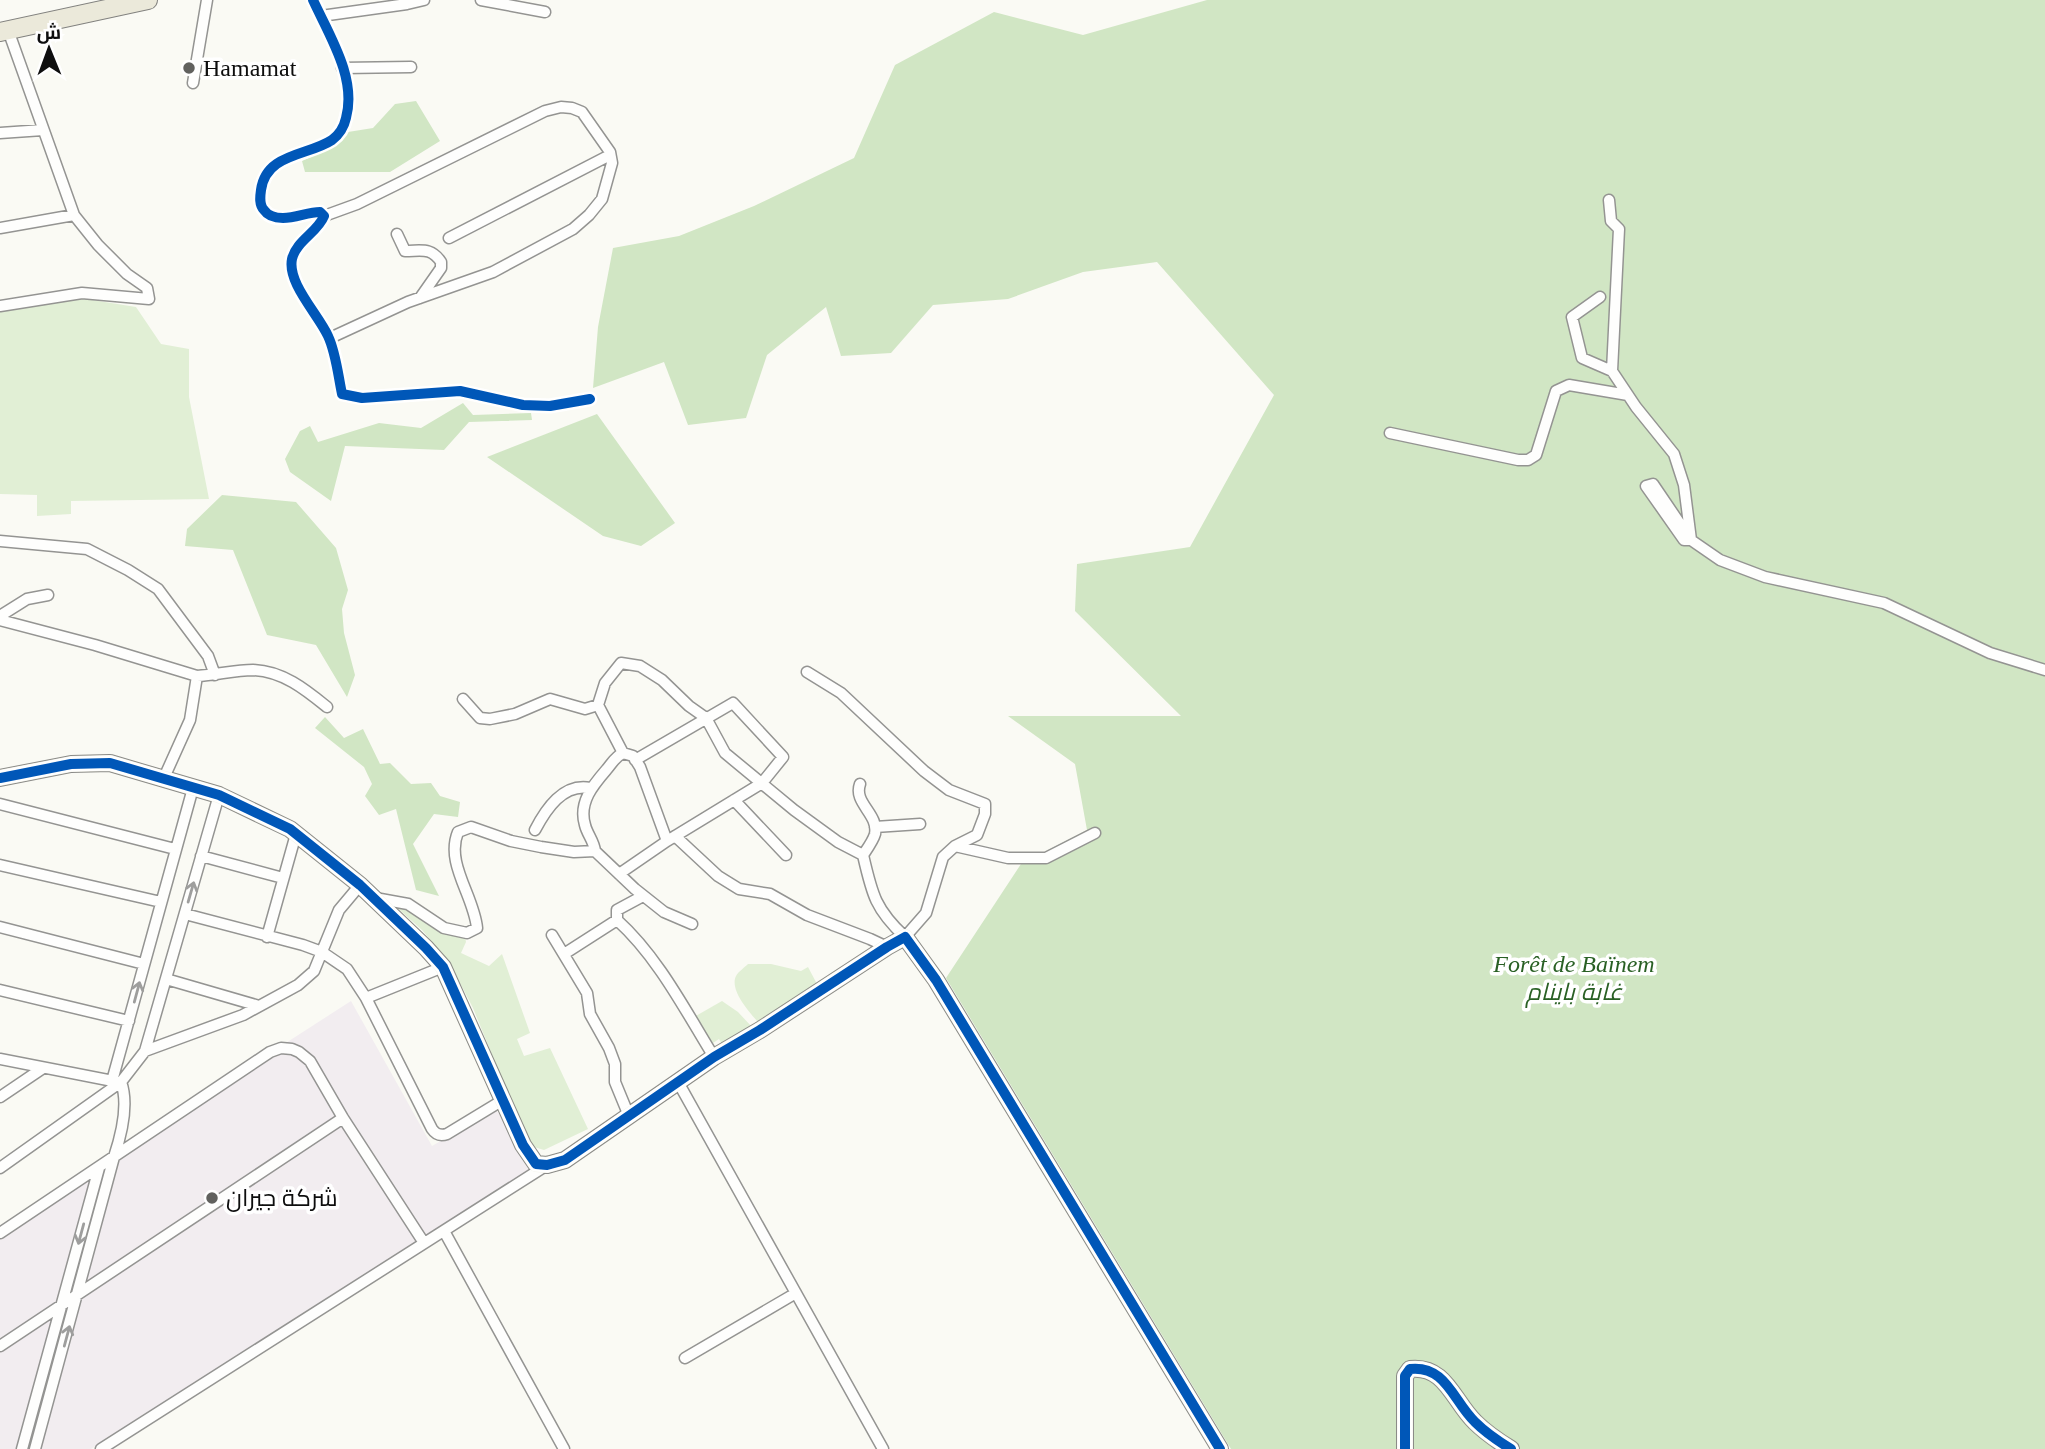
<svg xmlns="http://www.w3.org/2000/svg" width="2045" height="1449" viewBox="0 0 2045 1449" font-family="'Times New Roman',Cairo,serif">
	<rect width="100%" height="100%" fill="#fafaf4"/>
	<path fill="#f2edf0" d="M351 1001 432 1146 496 1109 533 1168 91 1449H0V1227Z"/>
	<path fill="#e1efd5" d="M80 298 136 307 161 344 189 349V397L209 499 71 501V514L37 516V495L0 494V311Z
		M394 905C399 906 405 907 410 910 427 919 445 939 465 937L466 942 461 953 489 966 502 954 530 1033 517 1039 524 1056 550 1048 588 1129 544 1150 534 1147 526 1138 473 1008 449 962 422 930Z
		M748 964H771L801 971 808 967 817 984 758 1022C750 1013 729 990 736 976 738 972 745 967 748 964Z
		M722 1001 738 1012 752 1027 723 1046 719 1039 713 1043 694 1017Z"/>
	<path fill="#d1e6c4" d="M1207 0H2045V1449H1231L946 978 1021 864 1087 830 1075 764 1008 716H1181L1075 611 1077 564 1190 547 1274 395 1157 262 1083 272 1008 299 933 305 891 353 841 356 826 307 767 355 746 418 688 425 664 362 593 388 598 327 613 248 679 236 754 206 854 158 895 65 994 12 1083 35Z
		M416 101 440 141 390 172H305L302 161 338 144 348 132 373 128 395 104Z
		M463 403 473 415 531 413 532 420 469 422 444 450 345 446 331 501 290 472 285 459 300 431 310 426 318 442 379 423 421 428Z
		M597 414 675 523 641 546 603 536 487 457Z
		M222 495 296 502 336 548 348 590 342 609 344 633 355 675 347 697 316 645 267 635 233 550 185 546 187 529Z
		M325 717 344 738 363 729 380 764 390 763 411 784 431 783 440 796 460 802 458 817 434 814 413 844 439 896 416 890 396 809 379 815 365 796 372 784 364 767 315 728Z"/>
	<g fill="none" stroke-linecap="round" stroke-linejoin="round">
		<defs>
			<path id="street" d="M313 0C329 35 357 78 346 118 344 127 340 134 332 140 308 156 266 153 261 190 260 197 259 205 264 210 268 216 276 218 283 218 296 218 308 212 320 212L324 216C318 232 296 241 292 259 287 283 318 314 328 336 336 353 338 375 342 394L362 398 460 391 523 405 550 406 590 399
				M481 0 545 12
				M321 16 407 4 424 0
				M342 68 411 67
				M193 83 207 0
				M0 133 43 130
				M1609 200 1611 221 1619 229 1612 371 1636 407 1674 454 1684 485 1691 540 1720 560 1765 577 1884 603 1990 653 2045 670
				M324 216 357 204 545 111 561 107 572 108 582 112 610 152 612 163 602 199 589 215 573 229 493 272 408 302 330 338
				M0 228 74 215
				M397 234 405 251C422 251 431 247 441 262V268L420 298
				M449 238 610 155
				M1600 297 1572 317 1582 358 1612 371
				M0 306 82 293 149 299 147 288 127 274 98 245 74 215 8 30
				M1390 433 1518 460H1528L1536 455 1556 391 1569 385 1628 395
				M1653 484 1691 540H1684L1646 486Z
				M0 541 87 549 128 570 158 589 208 656 215 675
				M0 616 27 599 48 595
				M0 620 95 645 197 676 190 720 163 780
				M197 676C216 675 235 670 253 670 283 671 306 690 327 707
				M463 699 480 718 490 719 515 714 550 699 585 709 598 705 623 753
				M598 705 605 683 621 663 640 666 662 680 689 706 706 718 725 753 794 810 838 842 863 855C872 894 875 909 905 937L926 913 943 857 955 846 977 835 985 814V804L949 790 924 771 841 693 807 672
				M860 784C853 803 879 814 875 834 873 841 867 849 863 855
				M734 800 786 855
				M0 804 175 849
				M875 827 920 824
				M535 830C546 809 563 783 590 788
				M675 836 718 876 739 889 770 894 807 915 870 939 887 947
				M667 841 640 767 633 756 623 753C615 757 613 762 607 769 594 784 578 802 585 825 587 834 594 841 595 851L635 889 664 912 692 924
				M955 846 1008 858H1046L1095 833
				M201 856 283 878
				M0 865 161 902
				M619 874 667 841 762 783 783 757 733 703 635 760
				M375 898 408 904 444 928 467 933 477 928C474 896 445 863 458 832L471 827 511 841 541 847 574 852 595 851
				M185 914 303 945 322 952 347 969 366 998 432 1129C436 1135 441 1136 447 1134L503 1100
				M617 920C658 957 685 1010 714 1057
				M0 927 144 964
				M552 935 587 993 590 1014 609 1048 615 1064V1082L629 1116
				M267 937 296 834
				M564 954 617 920V910L643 896
				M166 979 259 1006
				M0 990 129 1021
				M366 998 443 967
				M145 1051 243 1015 298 985 314 971 339 910 360 885
				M0 1059 118 1082
				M112 1081 193 788
				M678 1082 883 1449
				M0 1097 43 1068
				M0 1168 121 1082 145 1051 219 795
				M444 1231 564 1449
				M0 1233 270 1052 281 1048 292 1049 299 1052 310 1061 343 1118 424 1243
				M0 1346 343 1118
				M685 1358 796 1293
				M22 1449 99 1168
				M35 1449 114 1157C121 1136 129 1104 121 1082
				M101 1449 547 1165"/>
			<path id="secondary" d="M0 778 71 764 110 763 219 795 290 829 360 885 426 948 443 967 523 1145 536 1164 547 1165 565 1160 714 1057 760 1030 887 947 905 937 936 980 1220 1449
				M1405 1449V1376L1410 1369C1446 1365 1453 1401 1475 1422 1486 1433 1498 1441 1511 1449"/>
			<path id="primary" d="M0 32 148 0"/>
		</defs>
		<use href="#street" stroke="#949492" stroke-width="13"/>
		<use href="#secondary" stroke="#8b8b88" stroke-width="18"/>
		<use href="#primary" stroke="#82827f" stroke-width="20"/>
		<use href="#street" stroke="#fefefd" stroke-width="10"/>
		<use href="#secondary" stroke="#f4f4eb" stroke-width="16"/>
		<use href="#primary" stroke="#ebe9da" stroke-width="18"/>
		<defs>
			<path id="cycleway" d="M313 0C329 35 357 78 346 118 344 127 340 134 332 140 308 156 266 153 261 190 260 197 259 205 264 210 268 216 276 218 283 218 296 218 308 212 320 212L324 216C318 232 296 241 292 259 287 283 318 314 328 336 336 353 338 375 342 394L362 398 460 391 523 405 550 406 590 399
				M0 778 71 764 110 763 219 795 290 829 360 885 426 948 443 967 523 1145 536 1164 547 1165 565 1160 714 1057 760 1030 887 947 905 937 936 980 1220 1449
				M1405 1449V1376L1410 1369C1446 1365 1453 1401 1475 1422 1486 1433 1498 1441 1511 1449"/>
		</defs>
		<use href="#cycleway" stroke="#fff" stroke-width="15"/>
		<use href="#cycleway" stroke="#0057b8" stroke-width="10"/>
	</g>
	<defs><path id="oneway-shaft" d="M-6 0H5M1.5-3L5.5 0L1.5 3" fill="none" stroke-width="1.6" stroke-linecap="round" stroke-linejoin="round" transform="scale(1.75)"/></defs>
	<g stroke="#9e9e9d">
		<use href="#oneway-shaft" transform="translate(191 892) rotate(-74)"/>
		<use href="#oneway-shaft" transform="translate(137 992) rotate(-75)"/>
		<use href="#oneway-shaft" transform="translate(81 1234) rotate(105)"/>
		<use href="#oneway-shaft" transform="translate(67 1336) rotate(-75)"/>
	</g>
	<g fill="#61615e" stroke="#fff" stroke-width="2.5">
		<circle cx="189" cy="68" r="7"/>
		<circle cx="212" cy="1198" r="7"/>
	</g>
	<g text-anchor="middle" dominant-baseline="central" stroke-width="7" stroke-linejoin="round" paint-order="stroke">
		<g font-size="24" fill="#0e0e0e" stroke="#fff" text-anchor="start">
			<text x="203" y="68">Hamamat</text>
			<text x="226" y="1198">شركة جيران</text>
		</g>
		<g font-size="24" font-style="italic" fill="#296024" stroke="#fff">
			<text x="1574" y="964">Forêt de Baïnem<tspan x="1574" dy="28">غابة باينام</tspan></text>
		</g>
	</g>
	<g transform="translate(49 49) rotate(359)" stroke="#ffffff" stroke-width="5" paint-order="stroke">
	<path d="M0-5L12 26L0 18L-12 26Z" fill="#0e0e0e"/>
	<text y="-10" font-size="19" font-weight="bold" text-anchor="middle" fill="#0e0e0e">ش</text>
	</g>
</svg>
